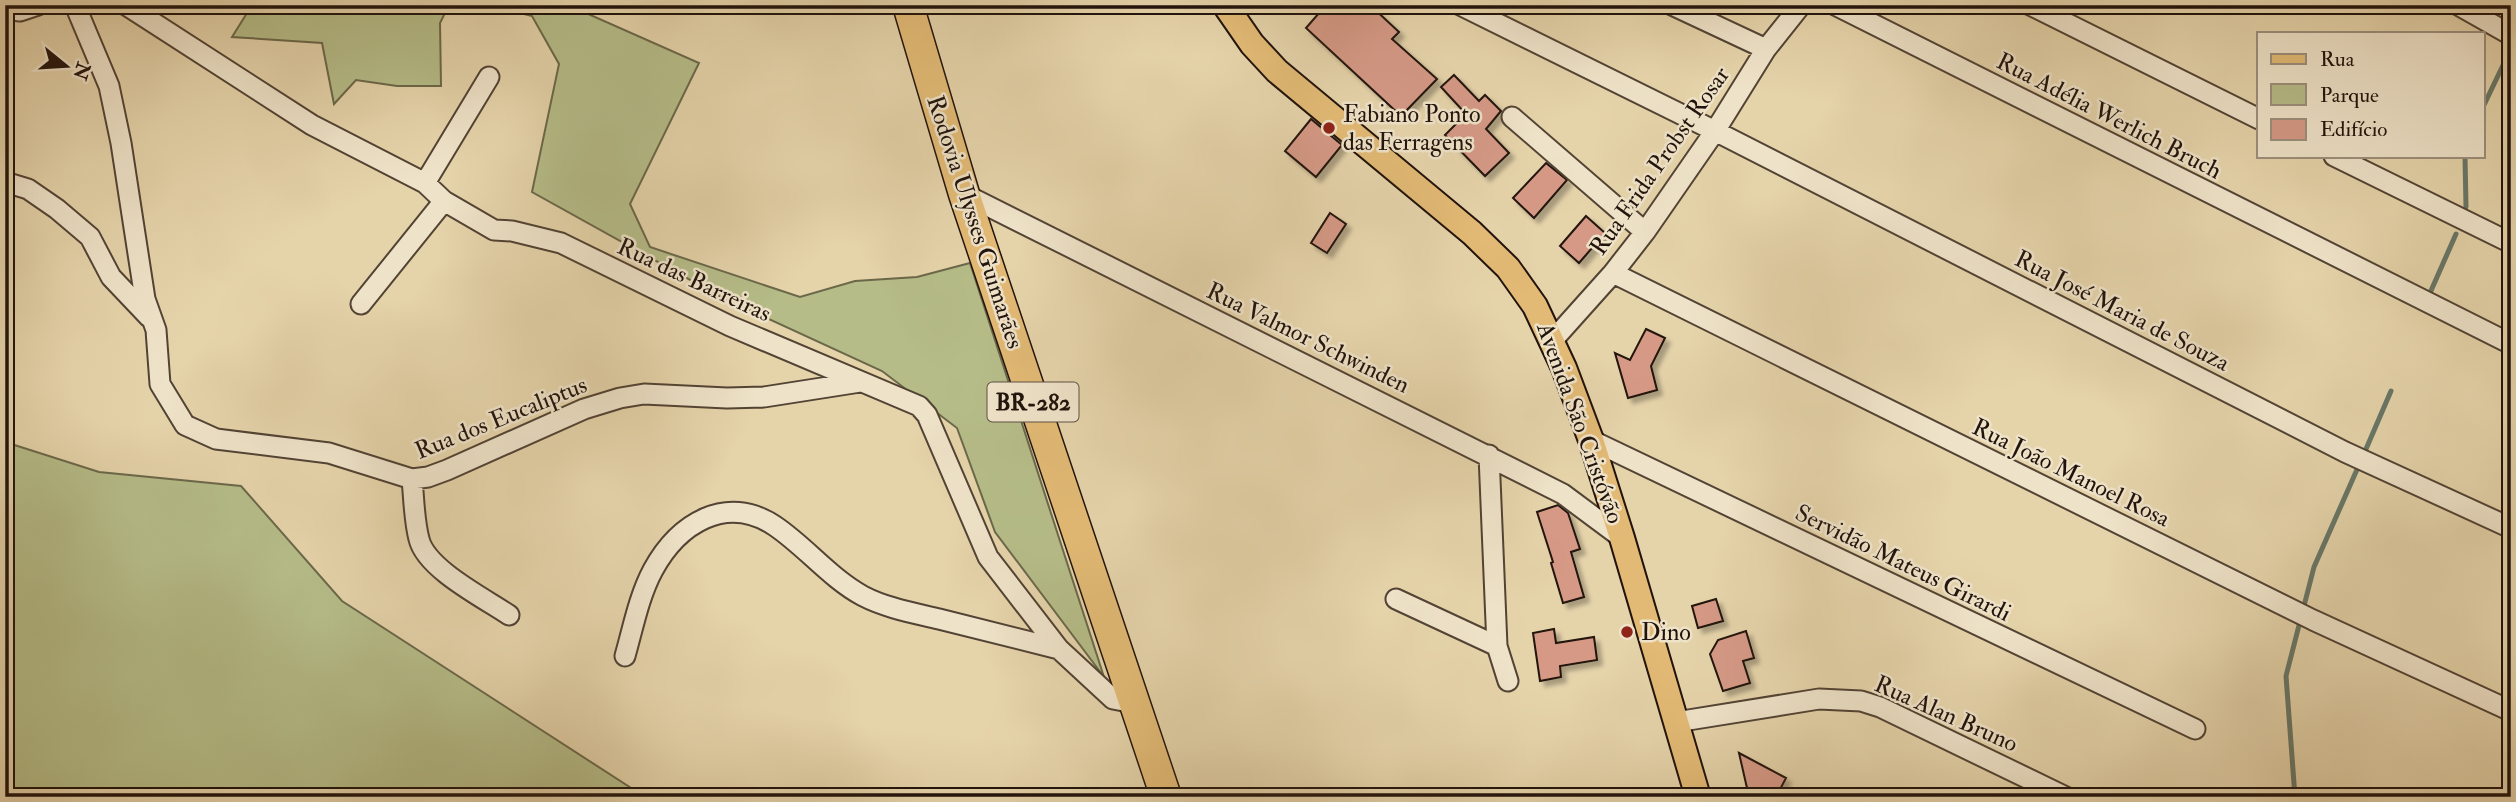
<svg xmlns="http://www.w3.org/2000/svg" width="2516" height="802" viewBox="0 0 2516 802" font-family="'IM FELL Double Pica',serif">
	<defs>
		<filter id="shadow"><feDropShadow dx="5" dy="5" stdDeviation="2" flood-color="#0004"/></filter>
	</defs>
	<rect width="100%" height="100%" fill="#e5d3aa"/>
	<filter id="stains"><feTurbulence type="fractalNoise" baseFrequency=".00286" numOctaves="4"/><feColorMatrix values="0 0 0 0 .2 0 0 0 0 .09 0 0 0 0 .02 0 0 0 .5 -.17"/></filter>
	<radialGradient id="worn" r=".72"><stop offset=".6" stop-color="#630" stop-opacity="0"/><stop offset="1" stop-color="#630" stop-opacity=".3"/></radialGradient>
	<path fill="#b5bc88" stroke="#6b684a" stroke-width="2" d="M252 5H449L440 23 441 86H397L356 80 334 104 322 43 232 37Z
		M489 5H568L699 63 630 204 650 247 800 297 855 281 917 277 970 263 1104 677 995 532 957 428 882 371 721 297 532 192 559 64 532 16Z
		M5 442 99 472 241 486 342 601 645 797H5Z"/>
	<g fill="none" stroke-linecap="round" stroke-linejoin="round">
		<path stroke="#687767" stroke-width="5" d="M2483 107 2506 59
			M2465 156 2466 207
			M2430 293 2456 234
			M2363 456 2391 391
			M2295 797 2286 676 2314 567 2359 465"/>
	</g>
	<path fill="#d59986" stroke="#21130c" stroke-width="2" filter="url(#shadow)" d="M1326 5H1370L1399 32 1392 39 1437 79 1401 116 1306 28Z
		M1454 75 1479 101 1485 95 1501 111 1486 129 1509 153 1485 176 1445 135 1466 114 1441 87Z
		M1311 119 1342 145 1316 177 1285 151Z
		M1546 163 1567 180 1534 218 1513 198Z
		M1330 213 1346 224 1327 253 1311 243Z
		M1586 216 1605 233 1579 263 1560 246Z
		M1646 329 1665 338 1651 366 1657 390 1628 398 1615 353 1630 360Z
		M1558 505 1568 513 1580 549 1571 552 1584 597 1563 603 1551 563 1553 562 1537 512Z
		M1716 599 1723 621 1698 628 1692 606Z
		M1554 629 1556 643 1594 637 1597 660 1560 666 1561 677 1540 681 1533 633Z
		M1746 631 1754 658 1743 661 1750 683 1723 691 1710 654 1718 640Z
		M1739 753 1786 778 1776 797H1763L1747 788Z"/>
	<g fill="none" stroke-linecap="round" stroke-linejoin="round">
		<defs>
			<path id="minor" d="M75 5 109 86 121 143 145 299 156 330 160 384 185 425 216 439 329 453 412 479 428 477 447 470 584 409 620 398 644 394 727 398 764 397 860 382
				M126 5 312 125 425 183 444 201 494 230 512 231 561 243 730 326 919 406 927 415 988 557 1059 649 1113 699 1134 703
				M1460 5 1715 131 2345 452 2511 528
				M1672 5 1766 49
				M1835 5 2511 344
				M2030 5 2259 119
				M2458 5 2511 35
				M5 9 20 11 38 5
				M1512 117 1645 232
				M2334 156 2511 243
				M5 182 28 189 57 209 90 237 111 277 149 317
				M425 183 489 77
				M964 194 1563 494 1622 538
				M1613 273 2313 620 2511 711
				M361 304 444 201
				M1553 340 1613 273 1645 232 1715 131 1766 49 1801 5
				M1591 440 2195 729
				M1489 455 1497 646 1508 681
				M412 479C414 499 414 520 419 539 426 569 484 598 509 615
				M1396 599 1497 646
				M625 656C633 628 639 596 653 570 678 524 726 493 775 526 806 547 830 578 863 596 886 608 914 613 939 619 979 629 1019 639 1059 649
				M1676 722 1819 699 1861 701 1880 707 2066 797"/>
			<path id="major" d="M1225 5 1252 44 1277 71 1472 233 1508 268 1535 306 1564 368 1591 440 1622 538 1698 797"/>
			<path id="highway" d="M908 5 964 194 1166 797"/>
		</defs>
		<use href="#minor" stroke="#524334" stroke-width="23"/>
		<use href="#major" stroke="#21130c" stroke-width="28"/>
		<use href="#highway" stroke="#21130c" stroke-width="33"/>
		<use href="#minor" stroke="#eee2c8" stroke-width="19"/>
		<use href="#major" stroke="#e2ba75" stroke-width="24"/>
		<use href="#highway" stroke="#e2ba75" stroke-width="30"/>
	</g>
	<g fill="#8f2418" stroke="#eee2c8" stroke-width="2.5">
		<circle cx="1329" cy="128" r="7"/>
		<circle cx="1627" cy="632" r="7"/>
	</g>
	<g text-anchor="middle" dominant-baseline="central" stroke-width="5" stroke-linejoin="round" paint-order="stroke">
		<rect fill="#eee2c8" stroke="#5e5144" stroke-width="2" x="987.5" y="382.5" width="91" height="39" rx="5"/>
		<g font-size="23" font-weight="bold" fill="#21130c">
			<text x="1033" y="402">BR-282</text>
		</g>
		<g font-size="24" fill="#21130c" stroke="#eee2c8" text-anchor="start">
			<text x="1343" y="114">Fabiano Ponto<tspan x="1343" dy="28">das Ferragens</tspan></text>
			<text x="1641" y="632">Dino</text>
		</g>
		<g font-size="24" fill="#21130c" stroke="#eee2c8">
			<text transform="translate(2109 116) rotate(27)">Rua Adélia Werlich Bruch</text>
			<text transform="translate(1660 161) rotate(-55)">Rua Frida Probst Rosar</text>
			<text transform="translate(975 222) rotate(72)">Rodovia Ulysses Guimarães</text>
			<text transform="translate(694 280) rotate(25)">Rua das Barreiras</text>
			<text transform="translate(2122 311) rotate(27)">Rua José Maria de Souza</text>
			<text transform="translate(1308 338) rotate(26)">Rua Valmor Schwinden</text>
			<text transform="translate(501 418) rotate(-22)">Rua dos Eucaliptus</text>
			<text transform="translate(1580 423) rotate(70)">Avenida São Cristóvão</text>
			<text transform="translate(2071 473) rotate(26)">Rua João Manoel Rosa</text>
			<text transform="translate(1903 563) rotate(26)">Servidão Mateus Girardi</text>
			<text transform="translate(1946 714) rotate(24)">Rua Alan Bruno</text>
		</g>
	</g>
	<rect width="2516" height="802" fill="none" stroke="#e5d3aa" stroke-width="28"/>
	<rect x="7" y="7" width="2502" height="788" fill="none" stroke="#21130c" stroke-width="3.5"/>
	<rect x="14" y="14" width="2488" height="774" fill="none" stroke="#21130c" stroke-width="2"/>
	<rect x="2257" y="32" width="228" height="126" fill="#eee2c8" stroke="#9c8f7d" stroke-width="2"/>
	<rect x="2271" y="54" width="35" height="10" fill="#e2ba75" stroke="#9c8f7d" stroke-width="2"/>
	<text x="2320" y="66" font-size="21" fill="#21130c">Rua</text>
	<rect x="2271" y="84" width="35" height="21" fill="#b5bc88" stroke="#9c8f7d" stroke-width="2"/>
	<text x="2320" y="102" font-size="21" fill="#21130c">Parque</text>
	<rect x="2271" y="119" width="35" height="21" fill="#d59986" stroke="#9c8f7d" stroke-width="2"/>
	<text x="2320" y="136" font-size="21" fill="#21130c">Edifício</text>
	<g transform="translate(66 66) rotate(108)" stroke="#eee2c8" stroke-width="5" paint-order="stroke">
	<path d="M0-5L12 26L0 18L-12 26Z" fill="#21130c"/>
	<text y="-10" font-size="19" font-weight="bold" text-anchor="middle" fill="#21130c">N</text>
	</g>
	<rect width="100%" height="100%" filter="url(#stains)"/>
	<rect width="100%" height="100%" fill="url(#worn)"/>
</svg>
